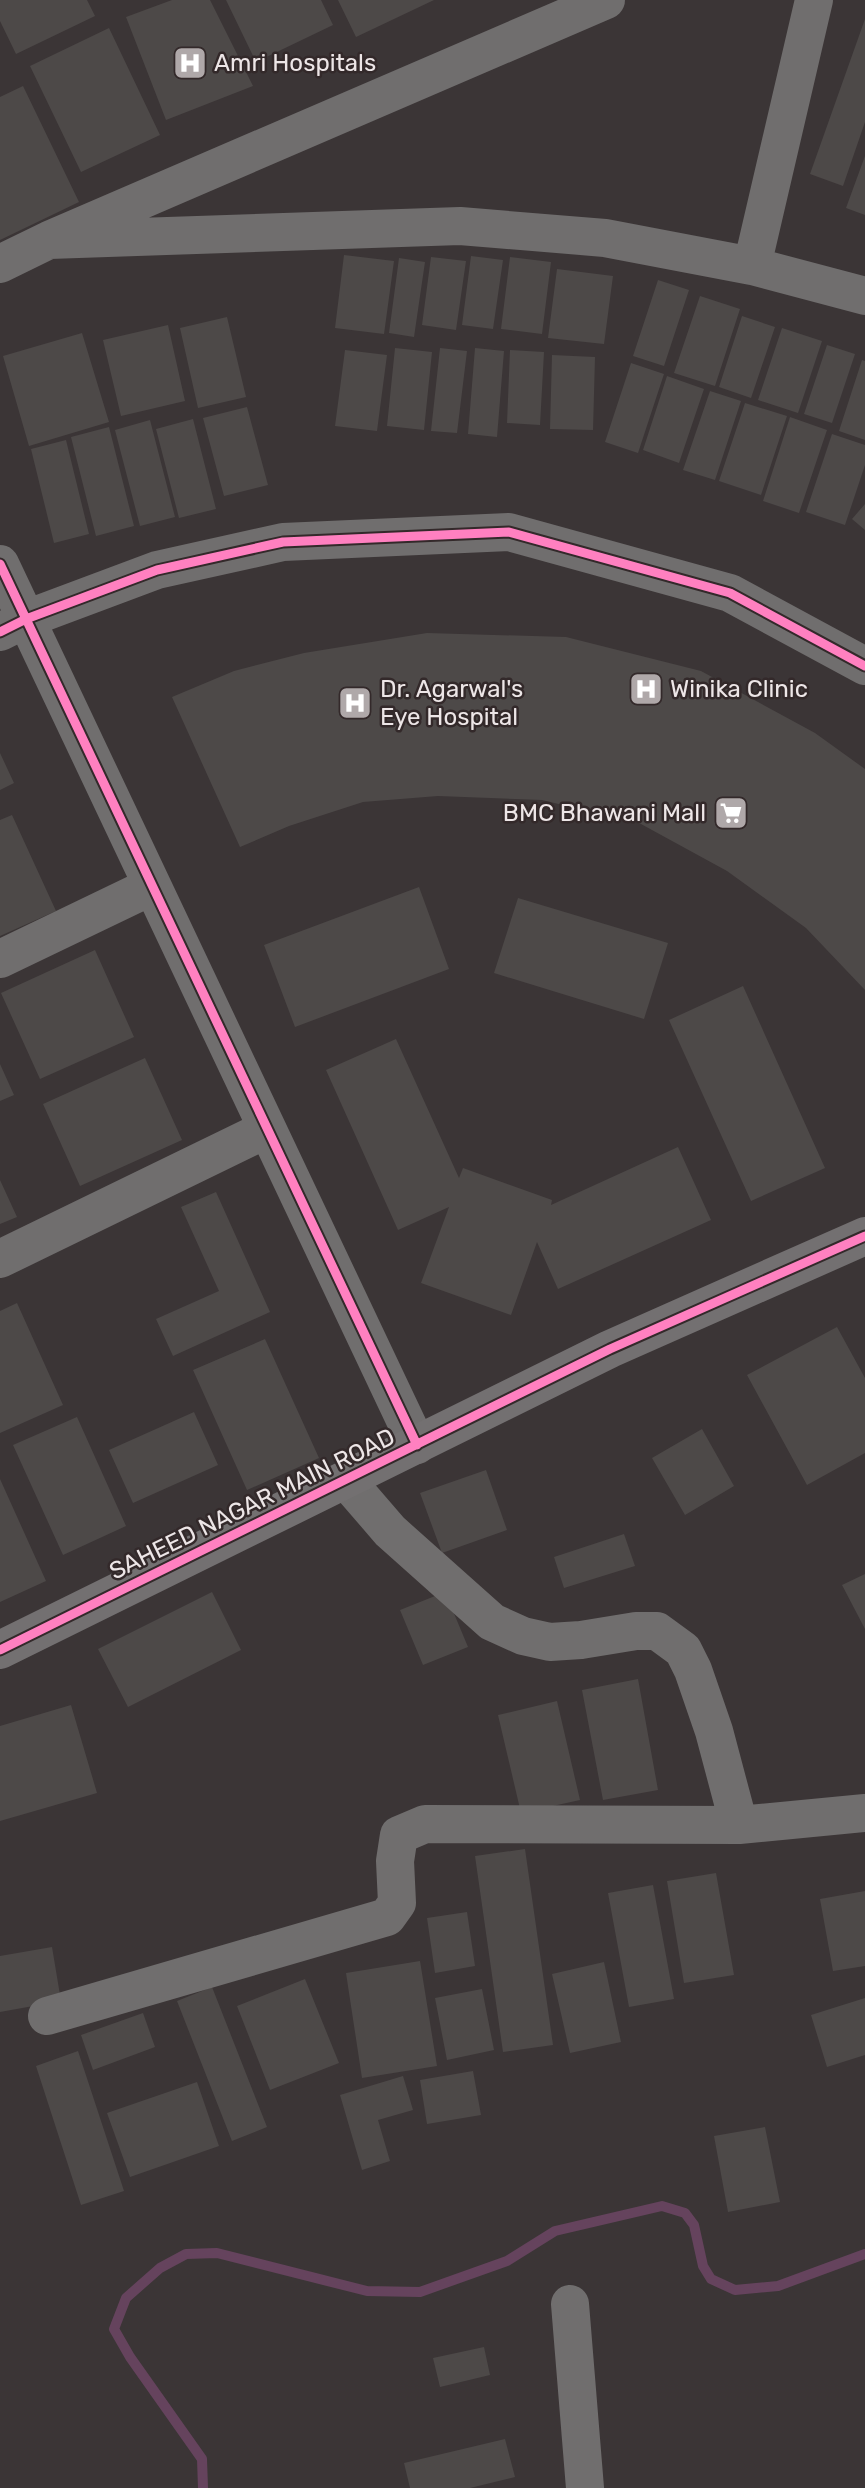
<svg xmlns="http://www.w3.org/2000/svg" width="865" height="2488" viewBox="0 0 865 2488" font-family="Rubik,sans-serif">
	<rect width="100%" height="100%" fill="#3b3536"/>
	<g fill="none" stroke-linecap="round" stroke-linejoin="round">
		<path stroke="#65435d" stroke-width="10" d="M203 2488 202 2459 130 2357 114 2329 126 2298 160 2268 186 2254 217 2253 367 2291 420 2292 507 2261 555 2231 662 2206 685 2213 694 2225 703 2266 711 2279 735 2290 778 2286 865 2254"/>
	</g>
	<path fill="#4d4948" d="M0 0H87L95 16 16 54 0 21Z
		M172 0H210L253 86 166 120 126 17Z
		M226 0H321L333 25 256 62Z
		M338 0H434L356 37Z
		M865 19V122L843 186 810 174Z
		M109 28 160 135 81 172 30 66Z
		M23 86 79 202 0 240V97Z
		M865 156V215L846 208Z
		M344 255 394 261 384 334 335 328Z
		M471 256 503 260 493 329 462 325Z
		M431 257 466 261 456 330 422 325Z
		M510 257 551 262 542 334 501 329Z
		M399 258 425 262 414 337 389 333Z
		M557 269 613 276 604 344 548 338Z
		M658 280 689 290 664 366 633 356Z
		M700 296 740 309 715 386 674 373Z
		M742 316 775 327 751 398 719 387Z
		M227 317 246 397 198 408 180 328Z
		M168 325 185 401 121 416 103 340Z
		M782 328 822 341 798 413 758 400Z
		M82 333 109 422 29 446 3 356Z
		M827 345 855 354 832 423 804 414Z
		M395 348 432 352 424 430 387 426Z
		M440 348 467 351 457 433 431 431Z
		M475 348 504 351 497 437 468 434Z
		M345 350 387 355 377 431 335 426Z
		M510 350 544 352 540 425 507 423Z
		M552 355 595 357 593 430 550 429Z
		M862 360 865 361V440L839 431Z
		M631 363 664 374 638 453 605 442Z
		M667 376 704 389 679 463 643 450Z
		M710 391 741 401 715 480 683 470Z
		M745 403 787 416 761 495 719 481Z
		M247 407 268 485 224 496 203 418Z
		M790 417 827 430 799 513 763 501Z
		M193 419 216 509 179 518 156 429Z
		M150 420 175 517 140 526 115 430Z
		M109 427 134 526 96 536 71 437Z
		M832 434 865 445V465L845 525 806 512Z
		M66 440 89 534 54 543 31 449Z
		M865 504V530L852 519Z
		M427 633 566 637 701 671 815 733 865 769V990L806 928 727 871 641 824 542 800 438 796 363 802 289 826 240 847 172 697 234 671 304 653Z
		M0 753 14 783 0 790Z
		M12 815 56 911 0 936V820Z
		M419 887 449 969 295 1027 264 945Z
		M518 898 668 943 644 1019 494 973Z
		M95 950 134 1037 40 1079 1 993Z
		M743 986 825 1168 751 1201 669 1020Z
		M396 1039 459 1178 463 1168 552 1200 551 1205 678 1147 711 1220 558 1289 537 1242 511 1315 421 1283 449 1207 398 1230 326 1070Z
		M145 1058 182 1140 80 1186 43 1104Z
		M0 1064 14 1095 0 1101Z
		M0 1180 17 1217 0 1224Z
		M216 1192 270 1312 173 1356 156 1319 219 1291 181 1207Z
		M17 1303 63 1405 0 1433V1311Z
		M837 1327 865 1378V1453L807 1485 747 1375Z
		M265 1339 319 1458 247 1490 193 1370Z
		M194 1412 218 1465 133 1503 109 1450Z
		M77 1417 126 1526 63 1555 13 1445Z
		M702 1429 734 1486 685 1515 652 1458Z
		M486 1470 507 1530 442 1553 420 1493Z
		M0 1479 46 1581 0 1602Z
		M624 1534 635 1566 564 1588 554 1557Z
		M865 1574V1629L842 1585Z
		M212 1592 241 1650 128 1707 98 1649Z
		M445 1592 468 1647 423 1665 400 1610Z
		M638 1679 658 1790 603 1800 582 1690Z
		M557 1701 580 1800 521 1813 498 1715Z
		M71 1705 97 1793 0 1821V1726Z
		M525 1849 553 2045 503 2052 475 1856Z
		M716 1873 734 1975 684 1983 667 1881Z
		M653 1885 674 1999 629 2007 608 1893Z
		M865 1891V1966L833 1971 820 1899Z
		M467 1912 475 1966 435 1973 427 1918Z
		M52 1947 61 2001 0 2012V1956Z
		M420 1961 437 2066 362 2078 346 1973Z
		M604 1962 621 2042 570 2053 552 1974Z
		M305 1979 339 2063 270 2090 237 2006Z
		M212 1987 267 2127 232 2141 177 2001Z
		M482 1989 494 2050 447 2060 435 1998Z
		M865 1998V2055L827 2067 811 2015Z
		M143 2013 155 2047 93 2070 81 2035Z
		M78 2051 124 2191 81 2205 36 2066Z
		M473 2071 481 2115 427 2124 420 2080Z
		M403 2076 413 2110 378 2120 390 2161 362 2170 340 2095Z
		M197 2082 219 2146 130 2177 107 2113Z
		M765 2127 780 2202 728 2212 714 2136Z
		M484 2347 490 2375 440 2387 433 2358Z
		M505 2439 515 2477 470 2488H410L404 2463Z"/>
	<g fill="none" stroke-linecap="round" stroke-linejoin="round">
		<path stroke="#706e6e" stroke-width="38" d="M49 240 460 226 605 238 752 266 865 296
			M0 264 49 240 606 0
			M752 266 814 0
			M0 564 417 1445
			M0 632 26 619 157 570 283 542 509 532 730 593 865 666
			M0 959 152 886
			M0 1259 267 1129
			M346 1480 390 1531 492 1622 523 1636 550 1642 581 1640 636 1631H657L683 1650 693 1670 714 1731 739 1825 865 1813
			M47 2016 387 1917 397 1903 395 1861 399 1835 425 1824 739 1825
			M570 2304 585 2488"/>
		<path stroke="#737071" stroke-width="38" d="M0 1650 610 1349 865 1236"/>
		<defs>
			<path id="cycleway" d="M0 564 417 1445
				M0 632 26 619 157 570 283 542 509 532 730 593 865 666
				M0 1650 610 1349 865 1236"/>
		</defs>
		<use href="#cycleway" stroke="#33292a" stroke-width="13"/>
		<use href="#cycleway" stroke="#ff80c0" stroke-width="9"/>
	</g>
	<defs>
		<symbol id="hospital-square" viewBox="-11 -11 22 22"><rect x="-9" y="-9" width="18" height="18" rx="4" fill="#afa8a9" stroke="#33292a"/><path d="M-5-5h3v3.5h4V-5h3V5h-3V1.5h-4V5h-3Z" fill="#fff"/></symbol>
		<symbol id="supermarket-square" viewBox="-11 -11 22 22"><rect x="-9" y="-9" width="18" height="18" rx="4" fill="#afa8a9" stroke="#33292a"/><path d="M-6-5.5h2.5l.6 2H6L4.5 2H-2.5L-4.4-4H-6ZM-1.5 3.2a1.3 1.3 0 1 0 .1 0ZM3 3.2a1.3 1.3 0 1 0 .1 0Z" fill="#fff"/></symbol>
	</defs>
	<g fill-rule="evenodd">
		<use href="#hospital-square" x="171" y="44" width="38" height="38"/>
		<use href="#hospital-square" x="627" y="670" width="38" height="38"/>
		<use href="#hospital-square" x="336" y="684" width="38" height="38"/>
		<use href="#supermarket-square" x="712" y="794" width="38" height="38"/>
	</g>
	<g text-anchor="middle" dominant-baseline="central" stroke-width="5" stroke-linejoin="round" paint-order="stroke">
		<g font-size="24" fill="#ede6e7" stroke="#33292a" text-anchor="start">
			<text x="214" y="63">Amri Hospitals</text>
			<text x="380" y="689">Dr. Agarwal's<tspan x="380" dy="28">Eye Hospital</tspan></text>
			<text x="670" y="689">Winika Clinic</text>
			<text x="706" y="813" text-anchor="end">BMC Bhawani Mall</text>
		</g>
		<g font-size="24" fill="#ede6e7" stroke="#33292a">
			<text transform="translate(252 1504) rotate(-26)">SAHEED NAGAR MAIN ROAD</text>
		</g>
	</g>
</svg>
